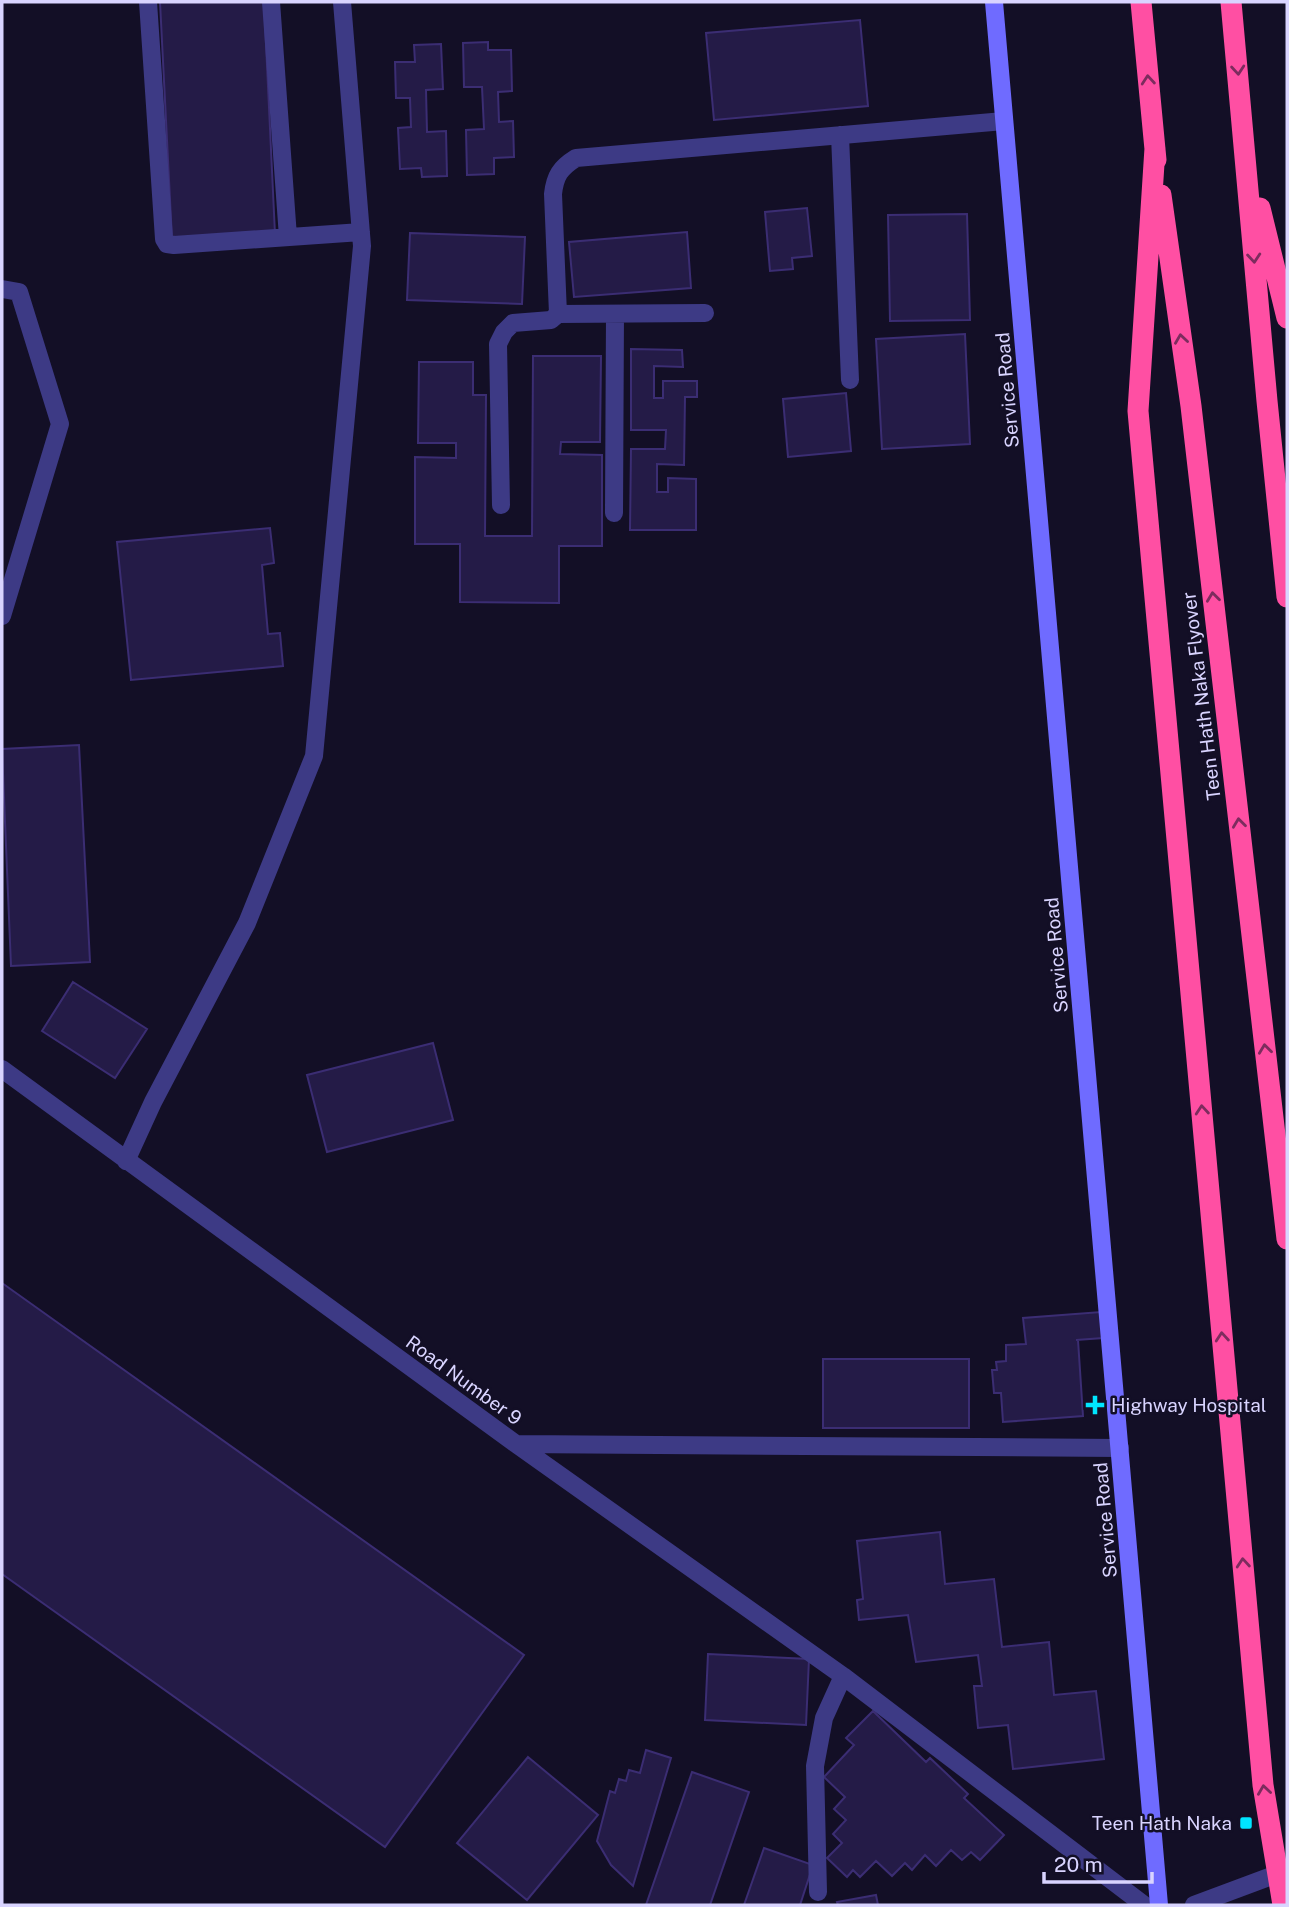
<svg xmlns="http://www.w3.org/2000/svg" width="1289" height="1907" viewBox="0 0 1289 1907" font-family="'Public Sans',sans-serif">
	<rect width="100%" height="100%" fill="#130f26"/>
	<path fill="#241b47" stroke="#3b2d73" stroke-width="2" d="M160 2H264L275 234 172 239Z
		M860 20 868 106 714 120 706 33Z
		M488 42V50H511L512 91 498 92 499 122 513 121 514 157 494 158V174L467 175 466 130 484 129 482 87H464L463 43Z
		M441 44 443 89 426 90 427 132 446 131 447 176 422 177 421 168 400 169 398 128 411 127 410 98H396L395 62H415L414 45Z
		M807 208 812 256 792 258 793 269 770 271 765 212Z
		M967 214 970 320 890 321 888 215Z
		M687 232 691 288 574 297 569 242Z
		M410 233 525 237 522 304 407 300Z
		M965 334 970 444 882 449 876 339Z
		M631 349 682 350 683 367 654 366V398H663V381H697V397H685L684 465 657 464V492H668V478L696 479V530H630L631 449H665L666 430H631Z
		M533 356H601L600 442H561L560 454 602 455V546H559V603L460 602V544H415V457L456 458V443H418L419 362H473V395H486L485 536H532Z
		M846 393 851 451 788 457 783 399Z
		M270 528 274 563 262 565 268 634 280 633 283 666 131 680 117 542Z
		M79 745 90 962 11 966 2 749Z
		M73 982 147 1029 115 1078 42 1031Z
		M433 1043 453 1120 327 1152 307 1075Z
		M2 1283 524 1655 385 1847 2 1574Z
		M1101 1312 1103 1338 1076 1340H1078L1083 1416 1003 1422 1001 1393H994L992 1370H997L996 1362 1006 1361V1345L1026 1344 1023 1318Z
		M823 1359H969V1428H823Z
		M940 1532 945 1584 994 1579 1002 1647 1049 1642 1054 1695 1096 1691 1104 1759 1013 1769 1008 1725 978 1728 974 1686H982L978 1655 916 1662 908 1615 859 1620 857 1600 863 1599 857 1541Z
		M708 1654 809 1659 806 1725 705 1720Z
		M873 1711 926 1762 930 1758 968 1794 964 1798 1004 1835 980 1860 971 1852 962 1860 951 1850 936 1866 925 1855 912 1870 905 1863 892 1876 876 1861 860 1877 853 1870 847 1877 827 1858 842 1843 833 1834 846 1820 834 1809 845 1797 824 1777 854 1745 846 1738Z
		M646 1750 671 1758 633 1886 611 1865 597 1841 610 1791 615 1793 619 1779 626 1781 629 1770 640 1773Z
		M528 1757 598 1815 527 1900 457 1843Z
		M692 1772 749 1792 710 1905H646Z
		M764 1848 813 1865 800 1905H744Z
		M876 1895 878 1905H838L837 1902Z"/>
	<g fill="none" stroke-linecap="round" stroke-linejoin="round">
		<path stroke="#3d3a85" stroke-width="18" d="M148 2 164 239 167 244 174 245 361 232
			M271 2 288 237
			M840 135 850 380
			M2 289 19 292 60 424 2 616
			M558 314 705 313
			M501 505 498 344 504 332 513 323 551 320 558 314 553 194C555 176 560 168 576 158L1004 121
			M614 513 615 314
			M2 1069 516 1444 1120 1448
			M126 1161 153 1102 247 923 314 756 362 246 342 2
			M516 1444 843 1676 1144 1905
			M818 1892 815 1766 824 1718 843 1676
			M1194 1905 1277 1874"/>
		<path stroke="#6f6bff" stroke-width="18" d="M994 2 1159 1905"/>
		<path stroke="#ff4fa3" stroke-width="21" d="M1141 2 1156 160
			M1231 2 1267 401 1287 597
			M1155 148 1138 411 1263 1785 1283 1905
			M1161 195 1191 406 1287 1239
			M1260 208 1287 318"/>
	</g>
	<defs><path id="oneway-chevron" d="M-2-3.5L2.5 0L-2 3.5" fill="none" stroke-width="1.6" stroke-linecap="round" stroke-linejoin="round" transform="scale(1.75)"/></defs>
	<g stroke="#7d2c5e">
		<use href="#oneway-chevron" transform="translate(1238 70) rotate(85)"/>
		<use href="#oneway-chevron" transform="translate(1148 80) rotate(-95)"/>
		<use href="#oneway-chevron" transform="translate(1254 258) rotate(85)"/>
		<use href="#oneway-chevron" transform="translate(1181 339) rotate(-98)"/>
		<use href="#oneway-chevron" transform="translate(1213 597) rotate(-97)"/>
		<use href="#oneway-chevron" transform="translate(1239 823) rotate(-97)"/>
		<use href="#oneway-chevron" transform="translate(1265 1049) rotate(-97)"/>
		<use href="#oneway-chevron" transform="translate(1202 1110) rotate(-95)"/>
		<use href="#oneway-chevron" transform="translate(1222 1337) rotate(-95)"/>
		<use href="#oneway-chevron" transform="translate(1243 1563) rotate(-95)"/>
		<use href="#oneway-chevron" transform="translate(1264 1790) rotate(-98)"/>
	</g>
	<g fill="#00e5ff" stroke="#130f26" stroke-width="2.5">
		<path d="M1091.5 1394.5h7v7h7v7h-7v7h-7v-7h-7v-7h7z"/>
		<rect x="1239" y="1816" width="14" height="14" rx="3.5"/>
	</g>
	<g text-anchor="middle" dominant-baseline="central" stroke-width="5" stroke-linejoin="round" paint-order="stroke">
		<g font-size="19" fill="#d9d4ff" stroke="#130f26">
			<text transform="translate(1007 390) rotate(-95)">Service Road</text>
			<text transform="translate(1201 696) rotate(-97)">Teen Hath Naka Flyover</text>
			<text transform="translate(1056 955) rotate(-95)">Service Road</text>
			<text transform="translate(464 1380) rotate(36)">Road Number 9</text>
			<text transform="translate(1105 1520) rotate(-95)">Service Road</text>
		</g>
		<g font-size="19" fill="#d9d4ff" stroke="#130f26" text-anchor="start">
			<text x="1111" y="1405">Highway Hospital</text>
			<text x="1232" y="1823" text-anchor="end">Teen Hath Naka</text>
		</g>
	</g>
	<rect width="1289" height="1907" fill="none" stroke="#d9d4ff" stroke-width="7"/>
	<path d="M1044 1872v10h108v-10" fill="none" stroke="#d9d4ff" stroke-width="3.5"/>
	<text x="1054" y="1872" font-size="21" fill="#d9d4ff" stroke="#130f26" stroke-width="5" paint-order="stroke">20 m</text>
</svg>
